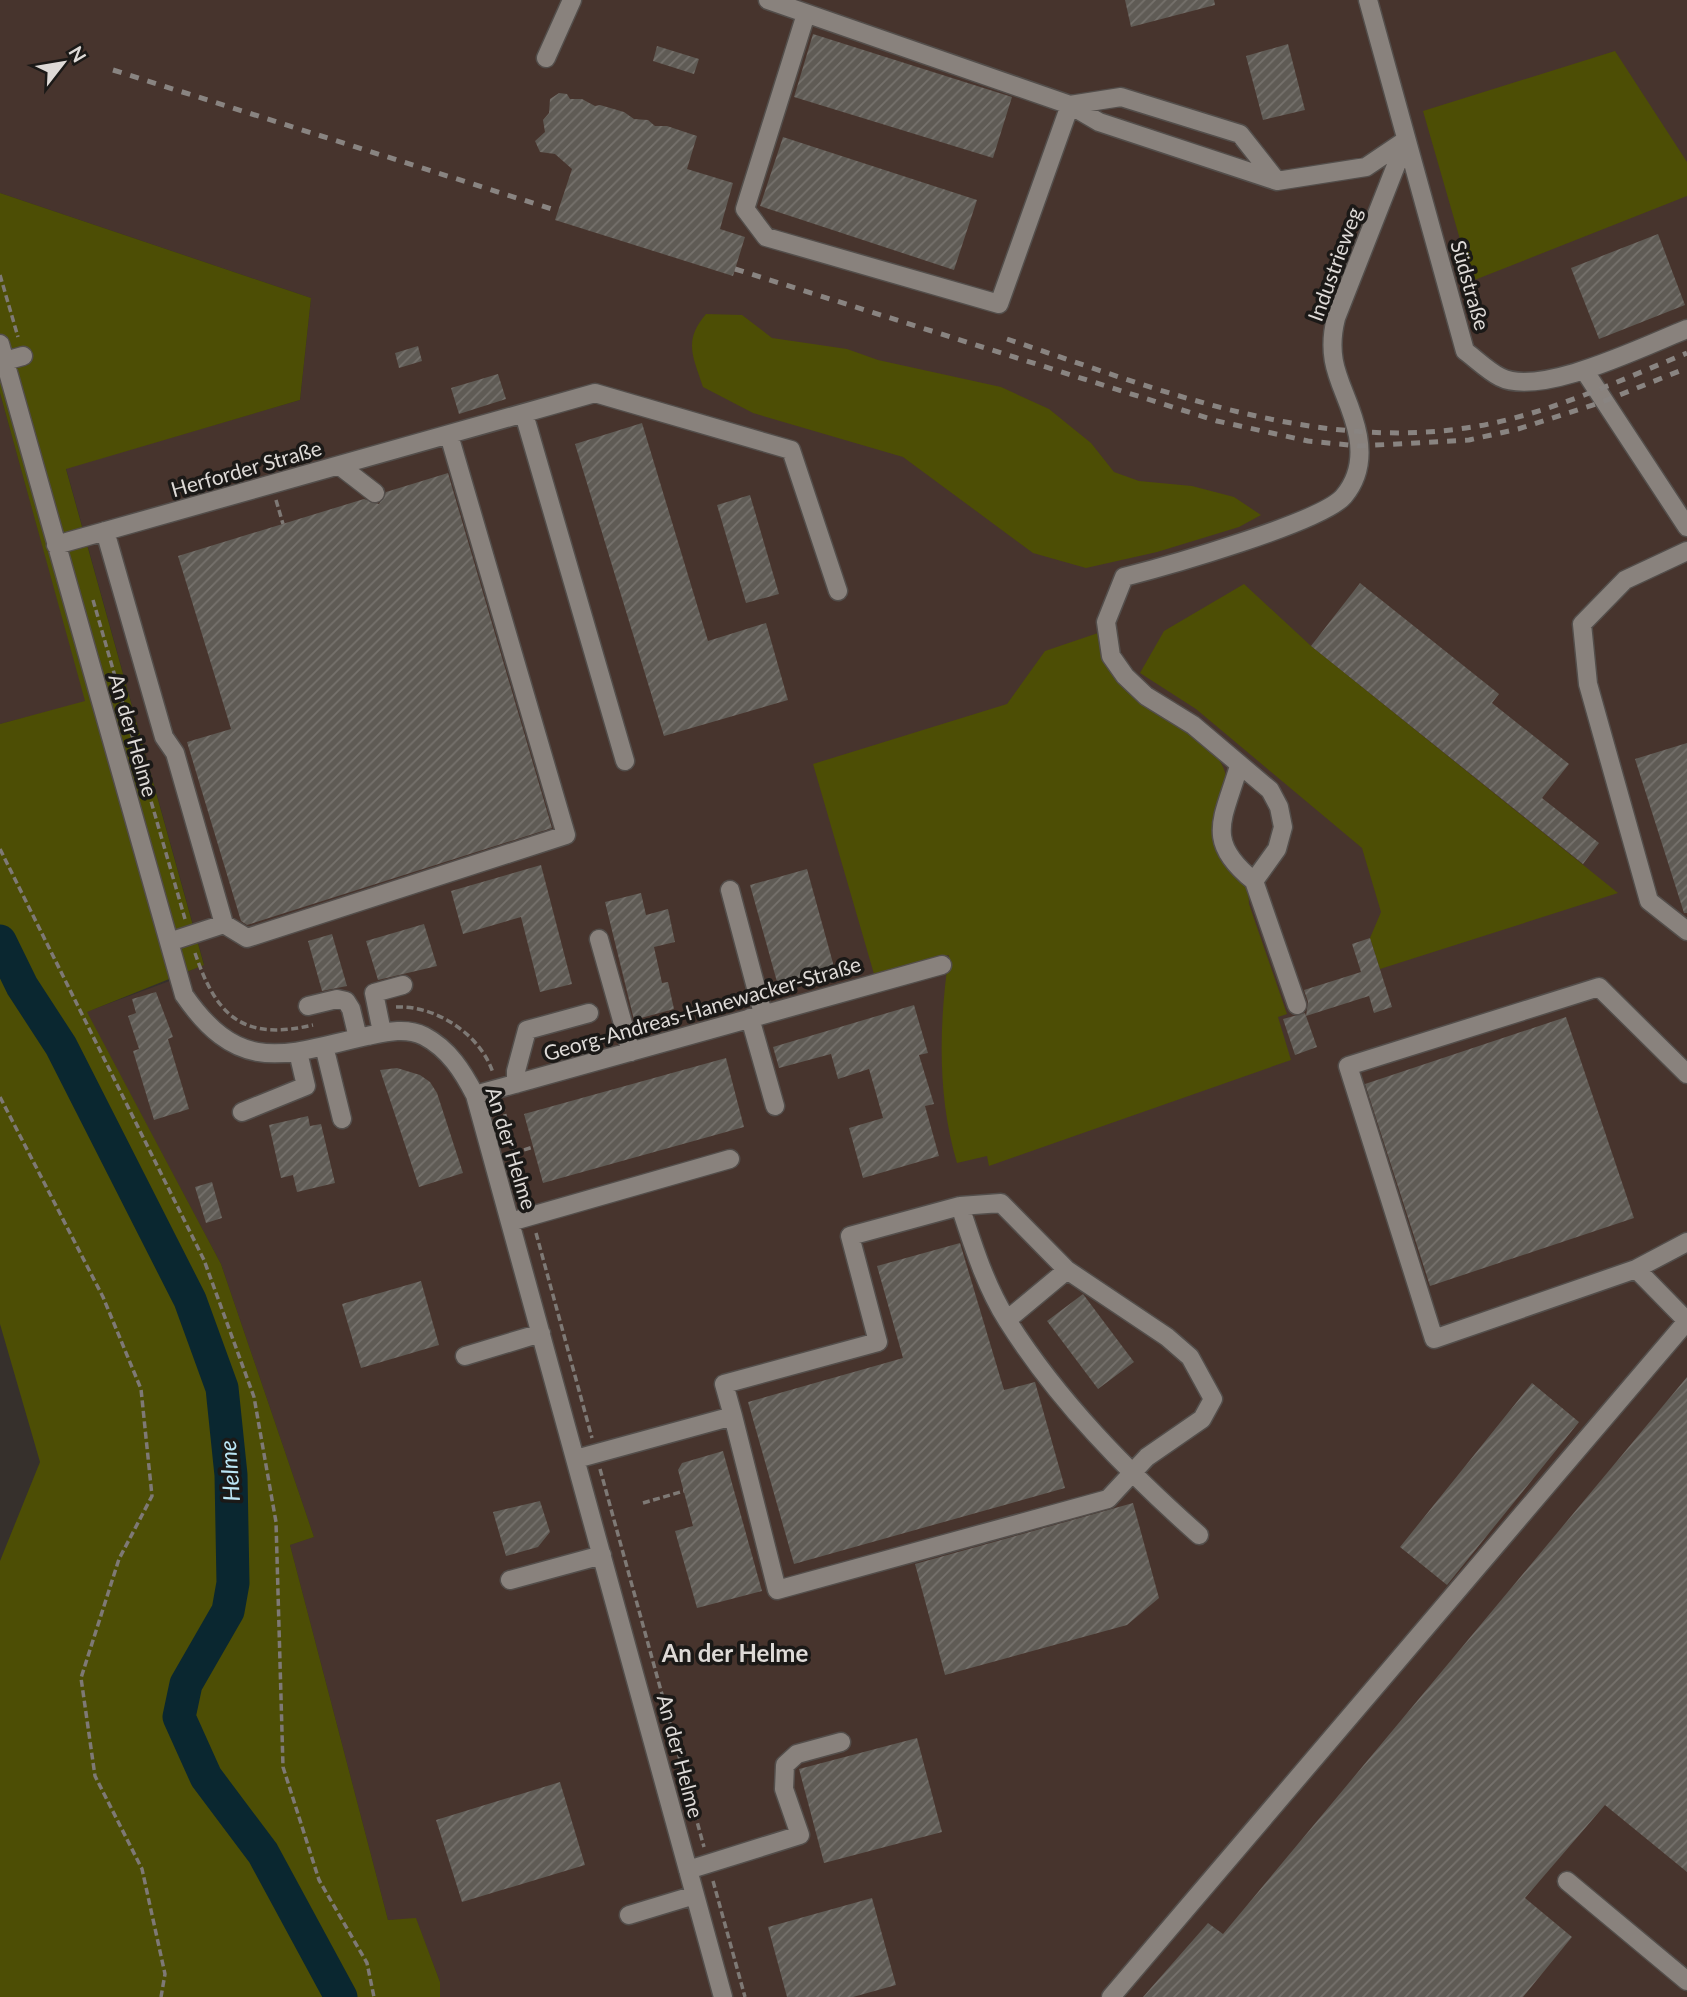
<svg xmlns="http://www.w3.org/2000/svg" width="1687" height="1997" viewBox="0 0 1687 1997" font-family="Lato,sans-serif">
	<defs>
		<pattern id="building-hatch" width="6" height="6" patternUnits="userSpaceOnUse" patternTransform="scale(1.75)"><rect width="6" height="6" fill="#5f5b55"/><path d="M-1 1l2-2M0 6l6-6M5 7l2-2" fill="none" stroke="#76726d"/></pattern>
	</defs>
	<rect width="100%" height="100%" fill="#36302c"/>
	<path fill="#47342d" d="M0 0H1687V1997H440V1982L416 1919 388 1920 290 1545 314 1537 221 1264 86 1012 167 982 204 964 66 468 300 400 311 298 0 193Z
		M0 393 86 702 0 724Z"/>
	<path fill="#4d4e05" d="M1615 51 1687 162V196L1472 281 1423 111Z
		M0 193 311 298 300 400 66 469 204 965 87 1012 221 1264 314 1537 290 1545 388 1920 416 1918 440 1982V1997H0V1561L40 1462 0 1324V724L85 701 0 393Z
		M706 314 742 315 772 338 847 349 878 360 1001 387 1049 409 1091 443 1114 472 1139 481 1192 486 1234 497 1261 515 1239 527 1157 552 1086 568 1033 553 903 457 753 413 703 387C693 356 683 341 706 314Z
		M1244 584 1311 646 1618 893 1380 969 1370 938 1381 912 1362 848 1196 709 1140 673 1164 631Z
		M1098 633C1110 695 1191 712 1221 763 1245 803 1178 840 1248 886L1249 904 1287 1014 1278 1017 1291 1060 989 1166 987 1156 957 1163C937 1096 939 1023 949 955L874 974 813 764 1007 704 1045 651Z"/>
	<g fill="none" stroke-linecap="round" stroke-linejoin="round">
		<path stroke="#0a2730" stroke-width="33" d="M0 941 22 986 61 1046 190 1300 222 1388 231 1475 233 1583 228 1611 186 1684 179 1717 206 1777 263 1853 341 1997"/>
	</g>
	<path fill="url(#building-hatch)" d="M1125 0H1214L1215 5 1131 27Z
		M813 34 1012 97 993 158 794 97Z
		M1288 44 1305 110 1263 120 1246 56Z
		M657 46 699 59 694 74 653 61Z
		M559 93 567 94 570 99H582L595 106 600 105 624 112 634 119 648 120 655 126H667L697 136 687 169 733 183 720 229 745 237 733 276 555 220 572 169 555 154 540 152 535 141 545 132 543 120 549 113 550 99Z
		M783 137 977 200 954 270 760 206Z
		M1658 234 1685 305 1599 339 1571 268Z
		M418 346 422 361 399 368 395 353Z
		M498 374 506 399 459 414 451 388Z
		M642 423 708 641 766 623 788 700 664 736 575 444Z
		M448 473 552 828 247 925 241 921 187 742 231 729 178 556 364 499 379 504 386 492Z
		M750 495 779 594 746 603 717 505Z
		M1360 583 1499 694 1492 703 1569 764 1542 798 1599 843 1583 864 1311 646Z
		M1687 743V913H1684L1635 759Z
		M541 865 572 984 540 992 521 917 463 934 451 891Z
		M807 869 836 974 779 989 750 885Z
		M641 893 646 915 668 909 675 942 654 947 662 983 668 982 674 1009 634 1020 605 902Z
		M424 924 437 966 378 980 366 941Z
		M332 934 347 986 322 991 308 941Z
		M1370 938 1392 1007 1374 1013 1369 996 1306 1016 1308 1002 1304 990 1361 972 1352 944Z
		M156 992 173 1037 168 1039 189 1109 154 1120 133 1051 139 1049 128 1016 136 1013 132 999Z
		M914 1005 928 1053 919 1055 934 1104 925 1106 939 1156 863 1178 849 1128 883 1118 869 1069 838 1079 831 1054 779 1068 773 1047Z
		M1305 1013 1317 1047 1295 1055 1283 1019Z
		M1566 1017 1634 1218 1430 1286 1365 1084Z
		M726 1058 744 1127 543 1183 524 1114Z
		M397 1068 420 1075 430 1082 437 1093 463 1173 419 1187 380 1070Z
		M308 1116 310 1126 321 1124 335 1183 297 1192 293 1175 281 1178 269 1125Z
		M212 1182 222 1218 206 1223 195 1187Z
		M960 1243 1004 1390 1035 1382 1065 1488 794 1564 748 1402 903 1358 877 1266Z
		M421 1281 439 1345 361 1368 342 1304Z
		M1083 1294 1134 1362 1098 1389 1047 1321Z
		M1687 1377V1872L1605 1805 1525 1898 1572 1937 1523 1997H1143L1208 1923 1223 1934Z
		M1532 1383 1579 1422 1447 1585 1400 1547Z
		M723 1451 762 1591 697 1608 675 1531 693 1526 678 1470 682 1463Z
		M540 1501 550 1532 538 1547 506 1556 493 1512Z
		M1133 1503 1159 1598 1127 1625 945 1675 915 1564Z
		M917 1738 942 1832 824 1863 799 1769Z
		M560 1782 585 1865 462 1902 436 1820Z
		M872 1898 896 1985 853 1997H787L768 1927Z"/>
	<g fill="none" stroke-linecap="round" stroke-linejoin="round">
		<defs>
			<path id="minor" d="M768 0 1070 105 1099 122 1277 181 1366 167 1406 140
				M1368 0 1465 351C1476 359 1488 371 1500 377 1540 398 1646 345 1687 329
				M806 14 745 209 766 237 999 304 1070 105 1121 97 1240 134 1277 181
				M546 58 572 0
				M0 344 184 995C240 1076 284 1055 367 1036 386 1032 406 1027 424 1036 449 1049 463 1072 475 1095L723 1997
				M5 361 23 356
				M1584 370 1687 527
				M524 414 625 761
				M340 466 375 493
				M105 531 164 737 175 753 224 924 247 938 566 835 449 435
				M56 545 595 393 791 450 838 591
				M1687 551 1625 580 1582 624 1588 684 1649 901 1687 931
				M1239 766C1223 820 1204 841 1254 881L1277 849 1283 827 1279 807 1270 790 1193 725 1146 696 1125 676 1111 656 1106 622 1124 577C1163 567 1323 522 1344 496 1358 479 1362 458 1358 436 1349 389 1323 370 1336 318L1406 140
				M1254 881 1297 1005
				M730 890 763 1014
				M599 939 631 1052
				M169 942 224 924
				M308 1006 337 999 346 1001 351 1009 358 1038
				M750 1018 775 1106
				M382 1032 374 993 403 985
				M324 1046 342 1119
				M1687 1074 1599 987 1348 1066 1434 1339 1636 1269 1687 1242
				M516 1084V1071L527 1030 589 1013
				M475 1095 942 965
				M242 1112 306 1086 298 1052
				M510 1222 730 1159
				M1007 1320 1067 1270
				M465 1356 541 1333
				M733 1416 777 1590 1108 1499 1147 1457 1202 1419 1213 1399 1190 1357 1167 1337 1067 1270 1001 1203 960 1206
				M576 1459 733 1416 724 1384 878 1342 850 1236 960 1206C973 1245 985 1285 1007 1320 1058 1401 1128 1472 1199 1535
				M510 1580 602 1555
				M688 1870 800 1835 784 1789 785 1765 797 1754 841 1742
				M1567 1881 1687 1981
				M629 1915 695 1895
				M1111 1997 1687 1321 1636 1269"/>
		</defs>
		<use href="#minor" stroke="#534e4b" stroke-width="21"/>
		<path stroke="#7e7975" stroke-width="3.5" stroke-dasharray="7 3.5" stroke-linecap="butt" d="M0 275 18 337
			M276 500 283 524
			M93 600 185 919
			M0 849 204 1260 254 1397 276 1522 283 1767 319 1880 367 1963 374 1997
			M195 953C217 1018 244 1041 313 1025
			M396 1007C436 1005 481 1035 493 1073
			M0 1097 103 1297 141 1389 152 1496 119 1559 81 1678 95 1776 142 1869 165 1974 161 1997
			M502 1104 527 1198
			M514 1153 533 1147
			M536 1233 592 1438
			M600 1469 704 1847
			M643 1503 684 1491
			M713 1881 745 1997"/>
		<use href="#minor" stroke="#89827d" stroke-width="18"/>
		<path stroke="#898481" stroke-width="5" stroke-dasharray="9 9" stroke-linecap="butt" d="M113 70 558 211
			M735 269 1217 421 1308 441 1359 446 1469 440 1518 429 1602 402 1687 368
			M1007 339C1154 388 1309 451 1466 428 1542 417 1616 382 1687 353"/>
	</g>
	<g text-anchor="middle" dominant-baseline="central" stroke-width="7" stroke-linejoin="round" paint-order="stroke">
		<g font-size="21" fill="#dedad7" stroke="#1b1917">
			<text transform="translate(1334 264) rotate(-70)">Industrieweg</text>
			<text transform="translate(1471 285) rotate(74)">Südstraße</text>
			<text transform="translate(246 468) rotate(-16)">Herforder Straße</text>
			<text transform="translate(134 735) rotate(74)">An der Helme</text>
			<text transform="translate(702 1008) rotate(-16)">Georg-Andreas-Hanewacker-Straße</text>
			<text transform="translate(512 1148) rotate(73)">An der Helme</text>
			<text transform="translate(681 1756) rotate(75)">An der Helme</text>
		</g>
		<g font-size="23" font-style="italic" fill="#bbe6f6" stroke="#1b1917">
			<text transform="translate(229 1471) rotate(-94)">Helme</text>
		</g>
		<g font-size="24" font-weight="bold" fill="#dedad7" stroke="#1b1917">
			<text x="735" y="1652">An der Helme</text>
		</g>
	</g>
	<g transform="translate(63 63) rotate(59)" stroke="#1b1917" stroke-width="5" paint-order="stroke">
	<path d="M0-5L12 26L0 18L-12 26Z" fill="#dedad7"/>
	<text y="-10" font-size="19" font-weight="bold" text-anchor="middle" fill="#dedad7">N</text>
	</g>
</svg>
